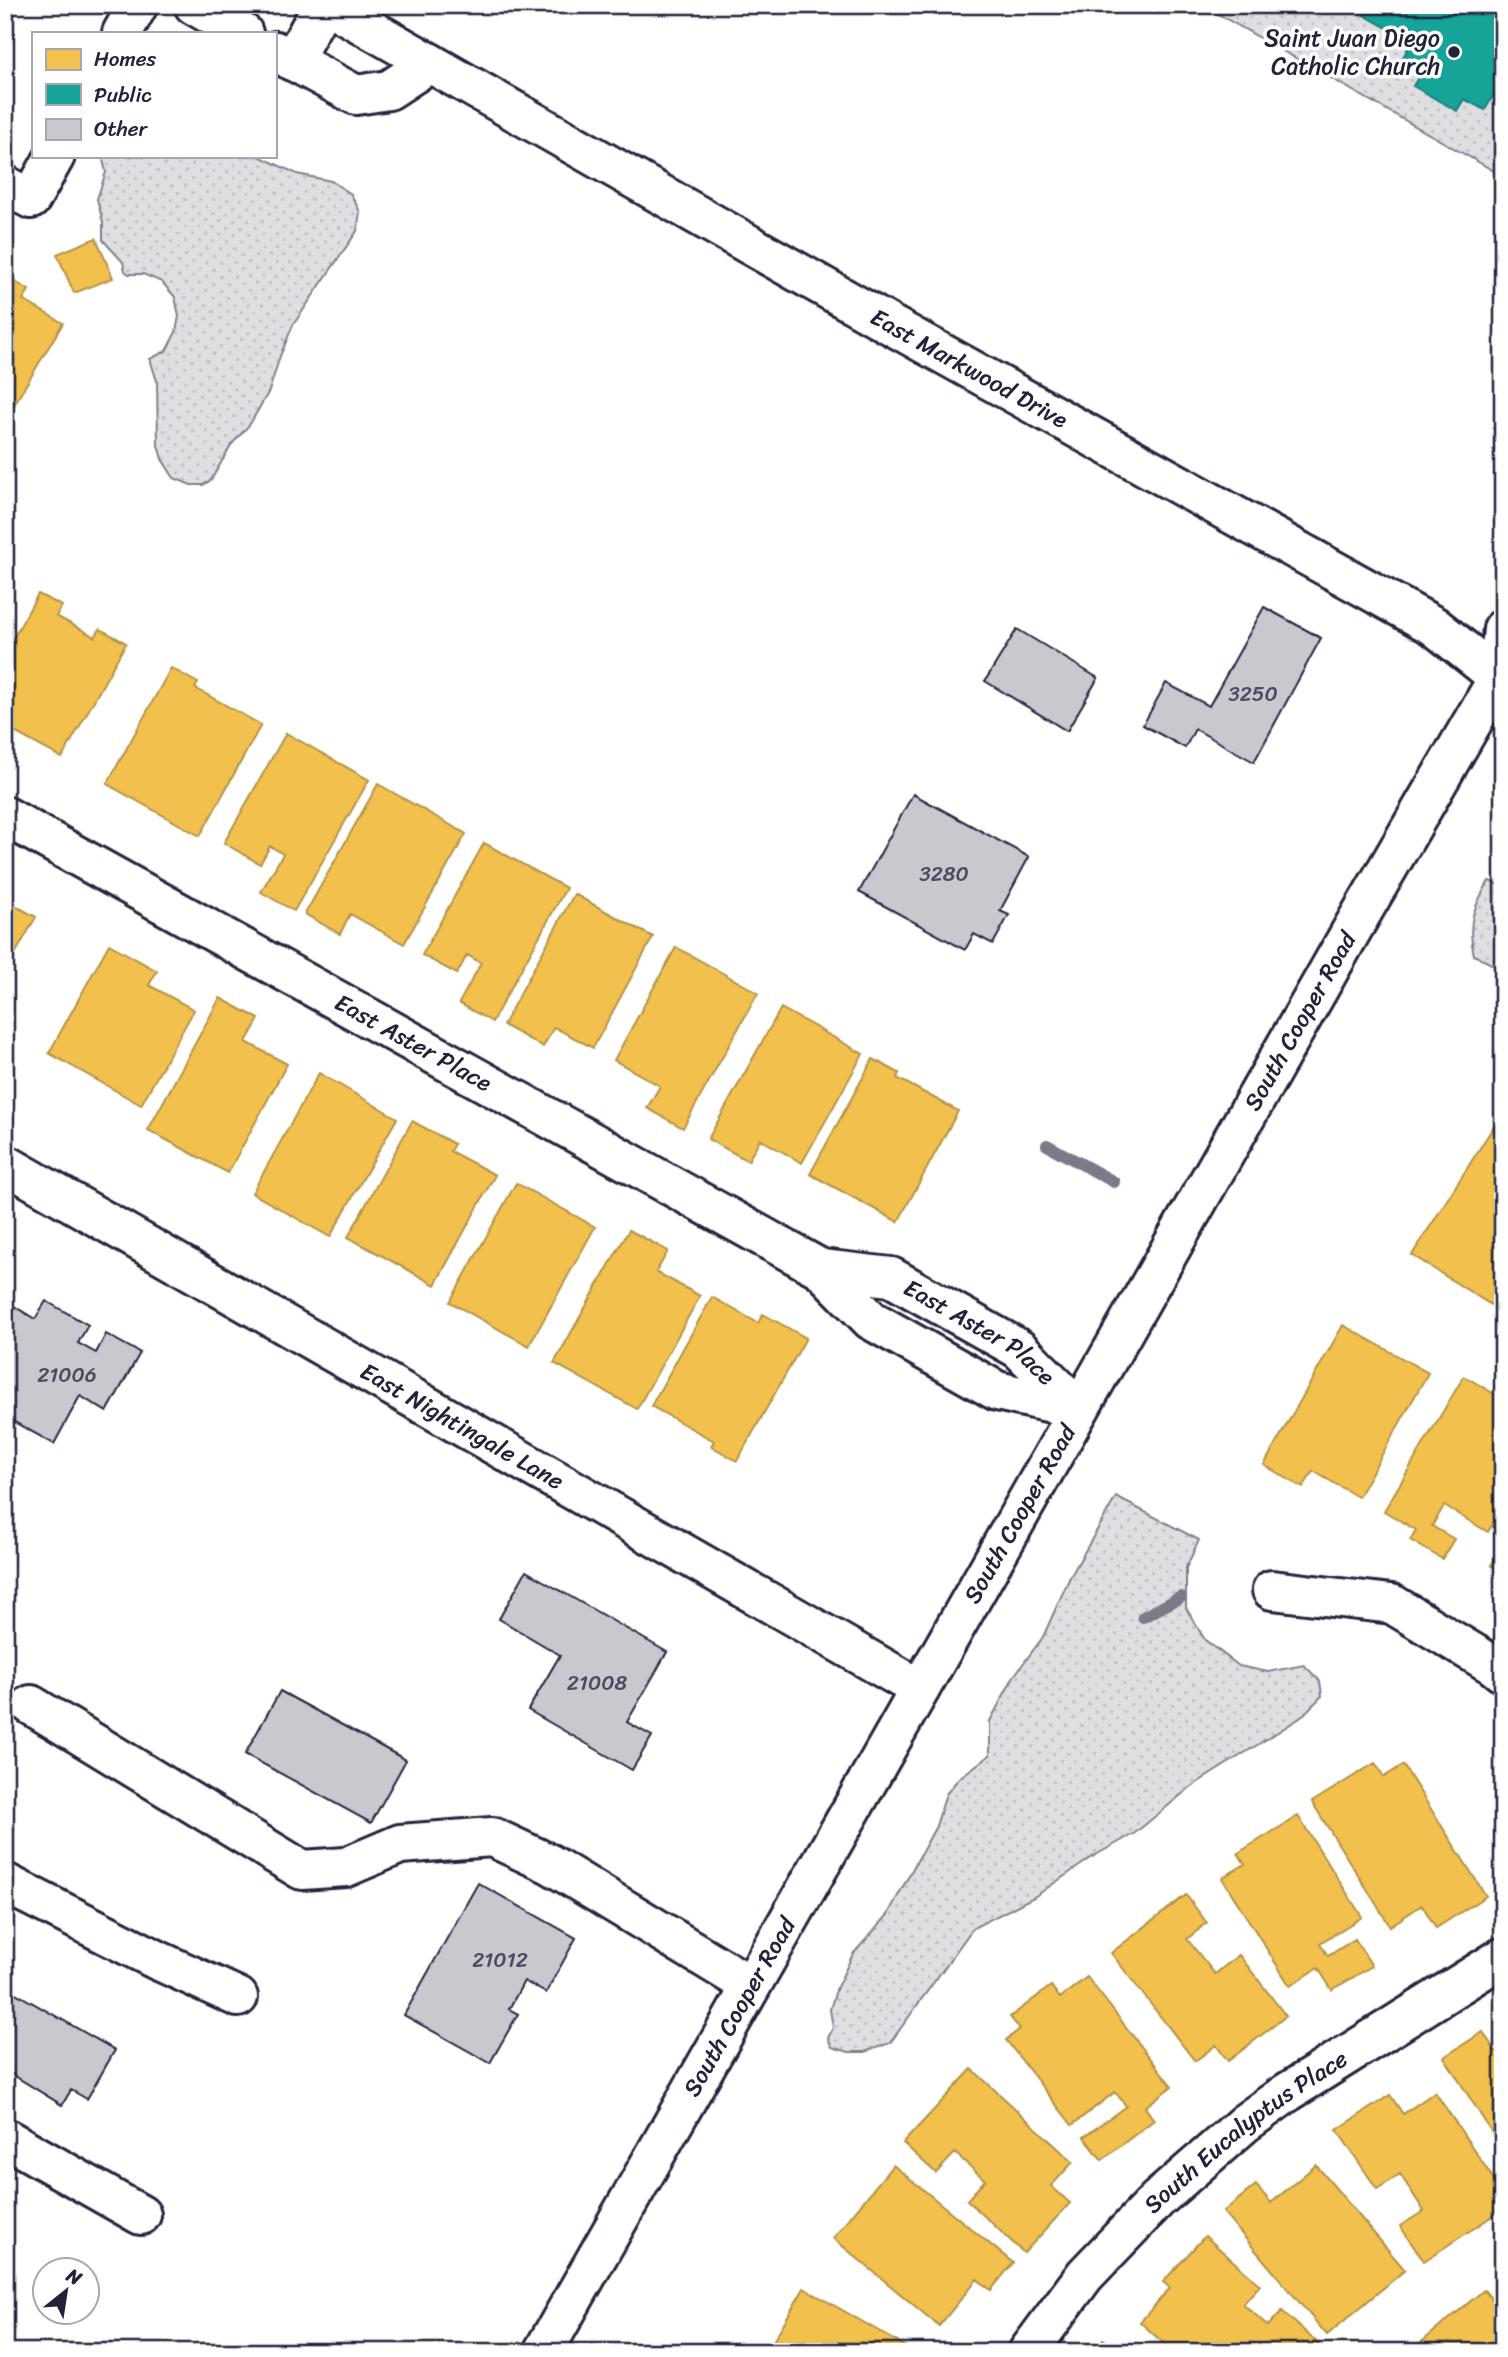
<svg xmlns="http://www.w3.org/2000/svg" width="1508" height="2357" viewBox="0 0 1508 2357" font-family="Sriracha,sans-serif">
	<defs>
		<pattern id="grass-dots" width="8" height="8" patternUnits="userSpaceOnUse" patternTransform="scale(1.75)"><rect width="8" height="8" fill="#dfdfe2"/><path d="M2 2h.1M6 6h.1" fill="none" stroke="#bfbfc3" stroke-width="1.8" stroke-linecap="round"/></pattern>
	</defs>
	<rect width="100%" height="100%" fill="#fff"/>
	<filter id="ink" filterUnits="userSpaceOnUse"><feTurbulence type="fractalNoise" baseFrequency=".0143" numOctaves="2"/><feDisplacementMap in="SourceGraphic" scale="14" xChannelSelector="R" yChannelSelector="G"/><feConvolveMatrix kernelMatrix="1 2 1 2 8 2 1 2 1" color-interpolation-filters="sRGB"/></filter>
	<g filter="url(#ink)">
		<path fill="url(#grass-dots)" stroke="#80808e" stroke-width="2" d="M1202 5H1503V176Z
			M102 156H259L297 174 331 181 351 194 360 212 357 231 293 325 280 356 269 391 250 424 232 444 211 480 203 485H191L174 478 162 459 158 445 157 381 150 359 166 351 176 332 179 316 175 297 162 282 143 274H129L125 271 123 262 103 240V222L97 199 106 172Z
			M1489 881 1503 886V965L1497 967 1474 955C1467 923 1473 908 1489 881Z
			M1116 1497 1199 1540 1186 1568V1608L1205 1640 1239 1666 1268 1672 1304 1665 1320 1681 1322 1696 1300 1718 1192 1786 1135 1833 1094 1856 1034 1897 973 1928 890 2043 865 2052H849L832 2047 828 2038 833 2028 830 2009 837 1987 853 1954 887 1916 936 1826 946 1794 959 1778 990 1755V1721L1014 1676 1043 1637 1069 1579Z"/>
		<path fill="#f2c14e" stroke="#b49148" stroke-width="2" d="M96 238 113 278 74 293 57 254Z
			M5 276 29 290 23 300 63 323 5 420Z
			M38 594 62 606 56 616 95 637 100 629 126 643 62 758 5 727V653Z
			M171 668 198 683 195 688 261 725 200 836 107 784Z
			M286 733 369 780 294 911 261 892 283 854 270 846 260 864 224 843Z
			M378 784 466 834 404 944 350 914 340 934 305 914Z
			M484 843 566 888 492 1022 459 1003 481 963 467 955 457 974 422 955Z
			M574 894 653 937 593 1048 554 1027 543 1047 503 1025Z
			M5 900 36 917 5 972Z
			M109 944 157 971 149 985 194 1010 141 1105 49 1053Z
			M676 947 758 993 683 1128 647 1108 660 1086 614 1060Z
			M220 998 259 1019 246 1042 287 1064 228 1173 148 1130Z
			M781 1008 863 1054 802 1163 760 1139 748 1161 708 1139Z
			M873 1059 899 1073 897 1078 958 1111 898 1222 810 1174Z
			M319 1073 397 1118 330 1237 252 1193Z
			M1499 1118 1503 1120V1303L1499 1310 1412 1255Z
			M412 1121 454 1144 450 1151 495 1175 435 1285 348 1237Z
			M516 1183 595 1227 529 1346 450 1302Z
			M629 1230 668 1251 656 1272 700 1296 637 1409 554 1363Z
			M712 1297 758 1323 763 1314 806 1338 737 1461 711 1446 714 1441 651 1406Z
			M1343 1325 1428 1373 1358 1497 1313 1471 1303 1488 1264 1465Z
			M1464 1376 1503 1399V1507L1488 1532 1444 1506 1432 1526 1454 1539 1442 1559 1410 1540 1416 1530 1384 1511Z
			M1503 1550V1574L1491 1565Z
			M1375 1763 1384 1777 1403 1765 1486 1896 1436 1928 1422 1905 1390 1926 1312 1802Z
			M1298 1816 1362 1917 1320 1943 1328 1956 1355 1939 1372 1966 1332 1990 1318 1968 1290 1986 1222 1878 1245 1864 1238 1853Z
			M1186 1895 1207 1923 1187 1939 1215 1974 1239 1955 1286 2016 1228 2061 1216 2045 1195 2061 1111 1953Z
			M1087 1977 1172 2086 1145 2107 1154 2120 1102 2160 1084 2137 1126 2106 1115 2092 1072 2125 1006 2040 1020 2029 1010 2017 1051 1986 1060 1998Z
			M1483 2032 1496 2052 1503 2048V2150L1444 2057Z
			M972 2069 1073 2162 1051 2186 1070 2203 1024 2253 967 2200 985 2180 955 2153 936 2173 903 2143Z
			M1435 2092 1503 2193V2209L1424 2261 1400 2226 1424 2211 1400 2174 1377 2189 1337 2130 1390 2095 1403 2114Z
			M893 2165 1013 2263 991 2290 977 2279 939 2326 833 2238Z
			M1316 2165 1405 2270 1327 2335 1223 2212 1256 2185 1271 2203Z
			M1205 2236 1260 2285 1243 2304 1268 2326 1282 2311 1319 2344 1312 2352H1173L1140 2322 1170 2288 1163 2282Z
			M804 2288 915 2352H767Z
			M1484 2290 1503 2313V2352H1414L1412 2350Z
			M1103 2339 1121 2352H1094Z"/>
		<path fill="#17a398" stroke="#1a7c7c" stroke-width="2" d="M1346 5H1503V95L1496 91 1485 110 1464 99 1457 111 1413 86 1421 73 1400 62 1412 42Z"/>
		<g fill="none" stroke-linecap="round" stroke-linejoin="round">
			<path stroke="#7a7a88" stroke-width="12" d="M1047 1145 1114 1182
				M1143 1617 1181 1597"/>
		</g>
		<path fill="#c8c8cf" stroke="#22223b" stroke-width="2" d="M1264 607 1321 638 1254 762 1195 729 1185 748 1143 725 1166 683 1209 706Z
			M1017 629 1098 678 1067 731 985 681Z
			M913 794 1029 857 1000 911 1009 915 993 944 974 934 965 950 859 892Z
			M46 1301 88 1325 78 1343 96 1353 106 1334 140 1353 107 1412 80 1396 54 1444 5 1417V1317L12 1305 35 1319Z
			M526 1571 667 1652 627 1722 652 1736 632 1770 528 1710 560 1655 499 1619Z
			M280 1691 406 1760 371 1823 245 1754Z
			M478 1883 576 1938 546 1993 524 1981 509 2009 518 2014 490 2063 404 2015Z
			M5 1987 115 2050 87 2099 71 2090 62 2105 5 2070Z"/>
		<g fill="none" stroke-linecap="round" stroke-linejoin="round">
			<defs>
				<g id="minor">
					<path d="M194 5 243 33"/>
					<path id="s1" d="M328 5 889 324 1434 626 1503 681"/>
					<path d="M122 33 138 5"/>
					<path d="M275 51 356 95 389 90 430 63"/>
					<path d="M292 61 323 5"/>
					<path d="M5 185 31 199 55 156"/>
					<path id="s2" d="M5 816 821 1269 871 1320 997 1391 1079 1409"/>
					<path id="s3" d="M5 1164 920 1689"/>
					<path id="s4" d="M821 1269 891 1277 1019 1349 1079 1409"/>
					<path d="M1272 1590 1392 1604 1493 1665 1503 1673"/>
					<path d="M31 1705 302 1870 346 1867 400 1844 492 1837 550 1864 751 1986"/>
					<path d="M5 1883 157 1960 238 1997"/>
					<path d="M5 2138 141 2215"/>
					<path id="s5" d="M1028 2352 1085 2275 1158 2199 1245 2123 1288 2092 1503 1957"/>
				</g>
				<g id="major">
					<path d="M1498 678 1503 629"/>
					<path id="s6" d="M543 2352 1353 928 1498 678 1503 675"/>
				</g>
			</defs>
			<use href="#minor" stroke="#22223b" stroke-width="44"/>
			<use href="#major" stroke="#22223b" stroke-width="44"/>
			<use href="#minor" stroke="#fff" stroke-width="38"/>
			<use href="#major" stroke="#fff" stroke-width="38"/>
		</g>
	</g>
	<circle fill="#22223b" stroke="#fff" stroke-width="2.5" cx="1454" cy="52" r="7"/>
	<g text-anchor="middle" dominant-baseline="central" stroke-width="7" stroke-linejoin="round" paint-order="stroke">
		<g font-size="21" fill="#4c4c60">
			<text x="1253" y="694">3250</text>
			<text x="944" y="874">3280</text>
			<text x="67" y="1375">21006</text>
			<text x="597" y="1683">21008</text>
			<text x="500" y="1960">21012</text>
		</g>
		<g font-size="24" fill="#22223b" stroke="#fff" text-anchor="end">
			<text x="1440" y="38">Saint Juan Diego<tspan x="1440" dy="28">Catholic Church</tspan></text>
		</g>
		<g font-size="24" fill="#22223b" stroke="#fff">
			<text stroke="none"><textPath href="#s1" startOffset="737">East Markwood Drive</textPath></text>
			<text stroke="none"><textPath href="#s6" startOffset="1531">South Cooper Road</textPath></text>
			<text stroke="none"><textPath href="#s2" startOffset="467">East Aster Place</textPath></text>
			<text stroke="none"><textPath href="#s4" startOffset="175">East Aster Place</textPath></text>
			<text stroke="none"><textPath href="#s3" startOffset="527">East Nightingale Lane</textPath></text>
			<text stroke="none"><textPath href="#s6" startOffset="964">South Cooper Road</textPath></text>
			<text stroke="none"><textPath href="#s6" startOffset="397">South Cooper Road</textPath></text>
			<text stroke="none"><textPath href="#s5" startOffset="312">South Eucalyptus Place</textPath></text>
		</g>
	</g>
	<rect width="1508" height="2357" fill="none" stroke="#fff" stroke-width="28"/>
	<rect x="14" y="14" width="1480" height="2329" fill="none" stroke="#22223b" stroke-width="2.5" filter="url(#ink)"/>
	<rect x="32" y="32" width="245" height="126" fill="#ffffff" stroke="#a7a7b1" stroke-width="2"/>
	<rect x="46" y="49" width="35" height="21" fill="#f2c14e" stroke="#a7a7b1" stroke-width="2"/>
	<text x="94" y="66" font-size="21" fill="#22223b">Homes</text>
	<rect x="46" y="84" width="35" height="21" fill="#17a398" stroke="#a7a7b1" stroke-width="2"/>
	<text x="94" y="102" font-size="21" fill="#22223b">Public</text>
	<rect x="46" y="119" width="35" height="21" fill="#c8c8cf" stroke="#a7a7b1" stroke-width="2"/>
	<text x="94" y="136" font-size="21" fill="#22223b">Other</text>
	<g transform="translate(66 2291) rotate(30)"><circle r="33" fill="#ffffff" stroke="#a7a7b1" stroke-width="2"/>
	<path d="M0-5L12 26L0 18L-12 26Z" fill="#22223b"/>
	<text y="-10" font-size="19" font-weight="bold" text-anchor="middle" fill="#22223b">N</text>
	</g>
</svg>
